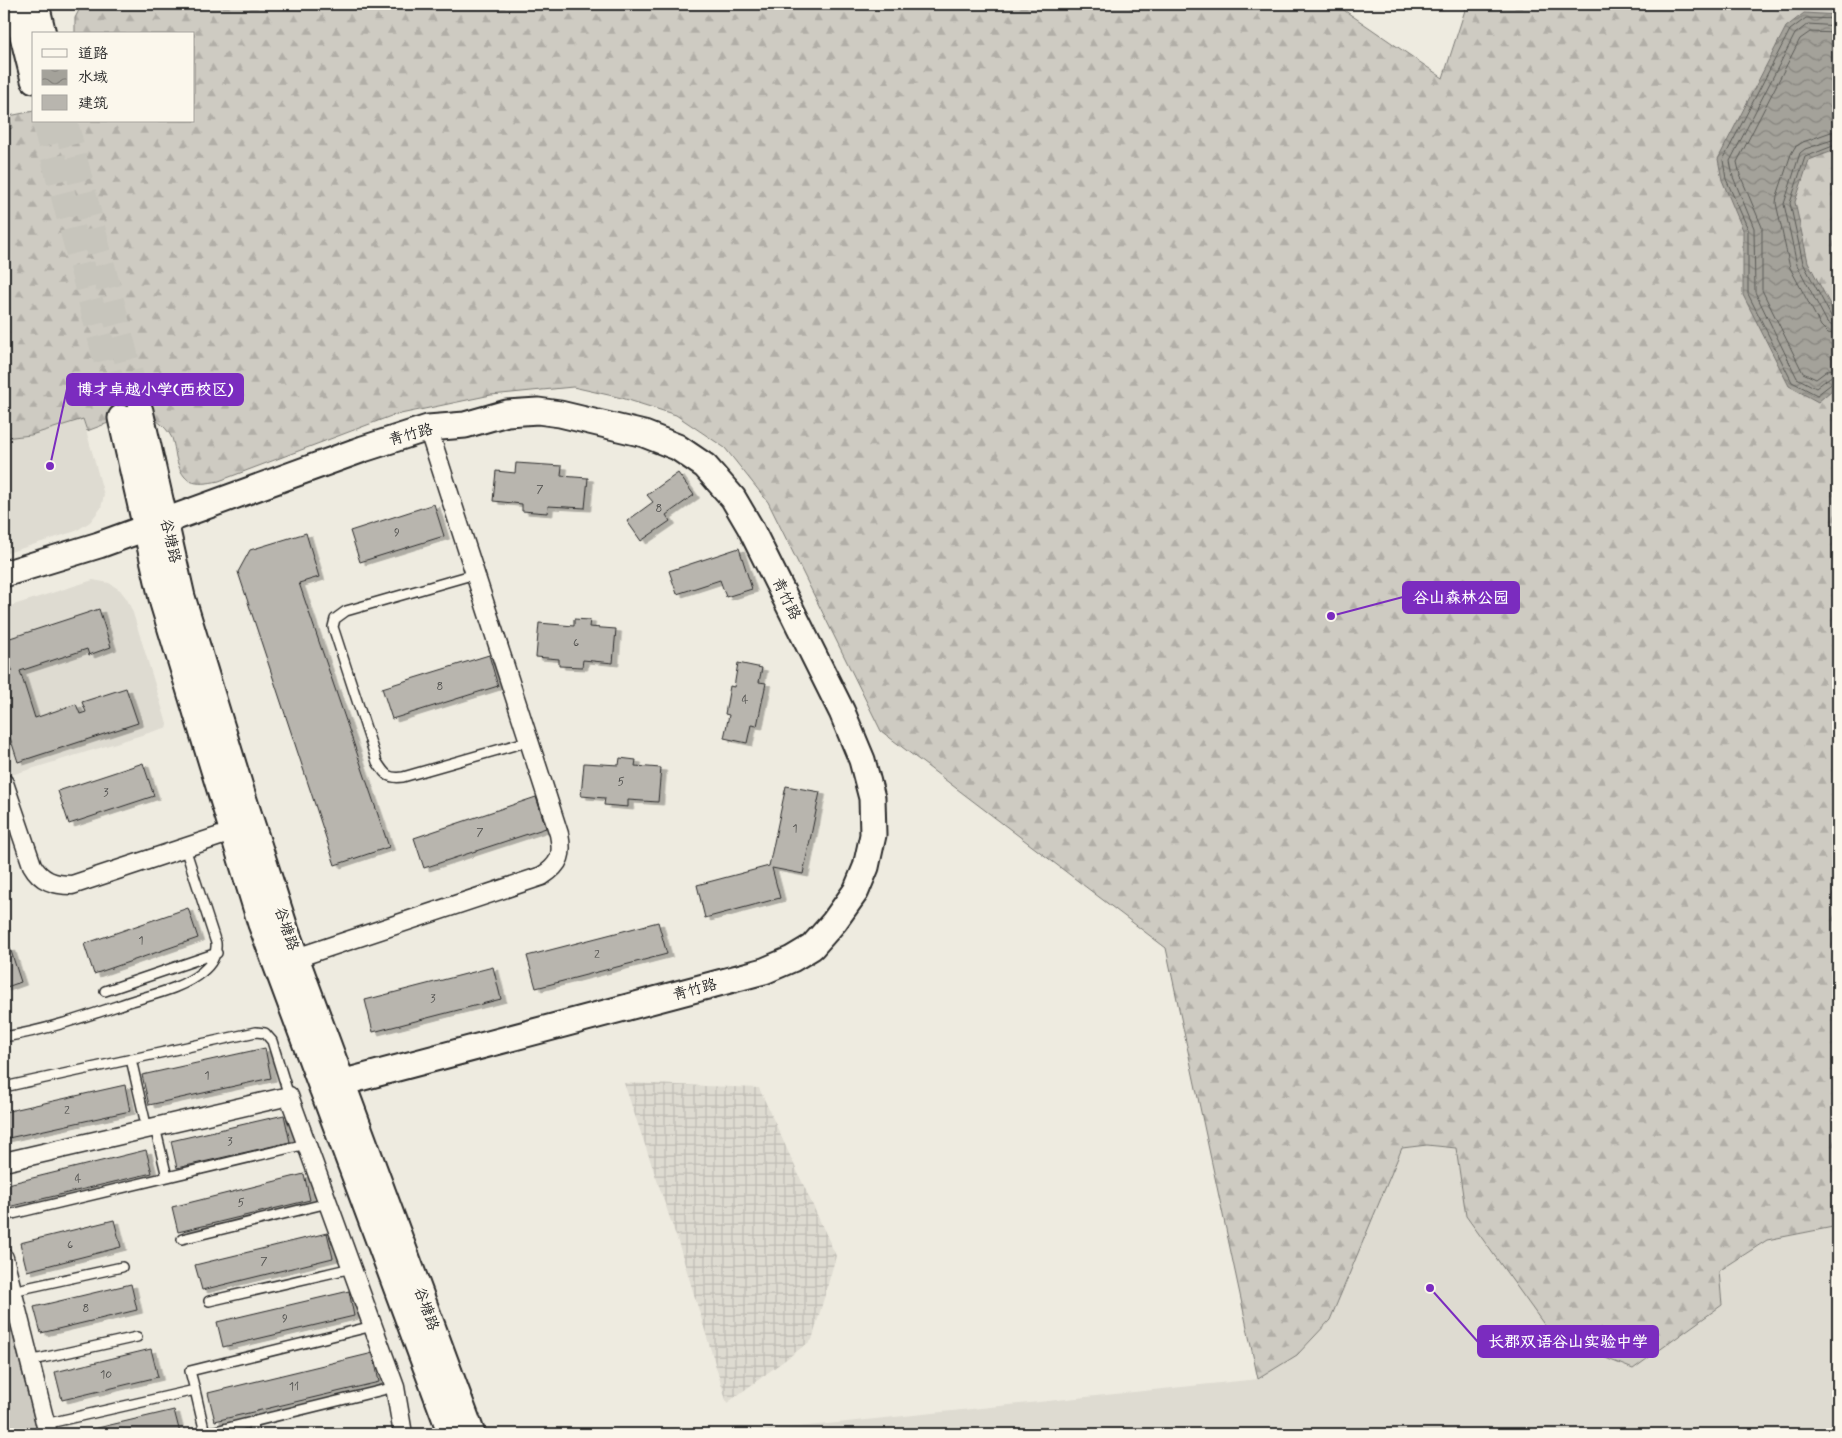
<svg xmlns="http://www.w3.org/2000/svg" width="1842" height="1438" viewBox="0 0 1842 1438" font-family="Mynerve,'LXGW WenKai TC',sans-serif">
	<defs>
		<pattern id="industrial-grid" width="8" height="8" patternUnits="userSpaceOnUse" patternTransform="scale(1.25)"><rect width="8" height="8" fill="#dedbd1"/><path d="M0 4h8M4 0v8" fill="none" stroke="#bfbcb4"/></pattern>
		<pattern id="forest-firs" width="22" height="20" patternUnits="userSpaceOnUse" patternTransform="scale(1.25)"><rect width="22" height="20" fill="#cecbc2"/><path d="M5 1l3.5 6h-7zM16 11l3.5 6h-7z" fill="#b1aea7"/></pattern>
		<pattern id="water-waves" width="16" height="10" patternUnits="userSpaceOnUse" patternTransform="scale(1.25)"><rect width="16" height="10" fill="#a4a29a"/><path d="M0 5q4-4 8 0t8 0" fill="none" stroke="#86847e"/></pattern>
		<filter id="shadow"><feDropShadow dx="5.5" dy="3" stdDeviation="0" flood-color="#0004"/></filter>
	</defs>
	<rect width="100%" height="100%" fill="#eeebe0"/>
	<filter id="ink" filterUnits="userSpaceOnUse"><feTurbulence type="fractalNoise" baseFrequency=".02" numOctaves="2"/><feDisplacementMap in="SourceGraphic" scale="10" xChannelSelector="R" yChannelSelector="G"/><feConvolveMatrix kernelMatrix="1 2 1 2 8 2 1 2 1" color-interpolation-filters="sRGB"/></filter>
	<g filter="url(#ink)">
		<path fill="#dedbd1" d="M83 419 104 495 101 508 90 522 76 531 4 554V438L31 435Z
			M93 580 109 583 120 590 127 599 133 613 168 727 8 776 4 761V608Z
			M1427 1145 1456 1148 1466 1216 1722 1306 1719 1271 1767 1240 1838 1226V1400L1835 1405 1830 1430 1831 1434H731L1258 1379 1330 1320 1402 1148Z"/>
		<path fill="url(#industrial-grid)" d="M624 1083 759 1088 836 1256 812 1340 727 1403 679 1245Z"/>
		<path fill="url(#forest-firs)" stroke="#7c7b76" d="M82 4H1335L1443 78 1467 4H1838V1226L1767 1240 1719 1271 1722 1305 1633 1369 1553 1337 1466 1216 1456 1148 1427 1145 1402 1148 1330 1320 1297 1355 1258 1379 1166 948 881 731 768 502 725 448 676 415 622 398 573 387 491 395 391 416 219 481C194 486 183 485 176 457 175 451 174 444 172 438 165 424 153 418 140 411L87 431 83 419 31 435 4 438V131L12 128 9 116 34 111V121H194V34H75V18Z"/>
		<path fill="#cecbc2" stroke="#7c7b76" d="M4 1301 38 1434H4Z"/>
		<path fill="url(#water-waves)" stroke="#74726e" d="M1804 13 1838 15V149L1809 160 1795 202 1808 262 1838 320V385L1818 402 1789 386 1743 295V230L1722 180 1718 159 1786 27Z"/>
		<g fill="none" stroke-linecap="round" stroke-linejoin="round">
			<path stroke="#5b5b57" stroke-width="1" d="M1838 19 1806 18 1790 30 1723 160 1726 179 1748 229V294L1792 382 1817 395 1834 382H1838
				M1838 26 1808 24 1795 34 1730 161 1733 177 1754 228 1755 292 1797 378 1816 388 1830 377 1838 375
				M1838 33 1810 32 1800 39 1737 162 1740 175 1762 227V290L1803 373 1816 379 1828 370 1838 368
				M1838 131 1831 132 1803 142 1795 147 1791 154 1777 196 1776 203 1790 268 1821 326 1828 333 1838 335
				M1838 138 1805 149 1800 153 1784 204 1797 265 1827 322 1832 326 1838 327
				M1838 144 1805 157 1790 203 1803 263 1832 318 1838 321"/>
		</g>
		<path fill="#b8b5ae" stroke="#2b2b2b" filter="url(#shadow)" d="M516 463 562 466 561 476 588 478 585 508 548 506 547 513 522 511V504L493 501 496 471 515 473Z
			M678 473 694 495 666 515 670 521 641 541 627 521 653 502 647 495Z
			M434 504 444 536 360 562 350 531Z
			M306 533 319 577 299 583 389 847 335 865 238 572 250 550Z
			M739 548 752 589 726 597 720 580 677 594 669 571Z
			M99 609 111 647 89 655 87 649 20 671 35 718 76 704 80 714 86 712 82 702 126 688 138 723 18 762 4 719V674L13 671 4 657V640Z
			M574 619 590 620 589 627 616 629 613 663 583 660 582 667 559 666V659L536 657 539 623 574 626Z
			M489 655 498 686 392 719 382 688Z
			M738 663 762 668 759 682 766 683 757 726 751 725 747 743 724 738 729 715 725 714 730 686 734 687Z
			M620 758 636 760 635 766 661 768 658 802 628 800V807L604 805 605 798 581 796 584 763 619 765Z
			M143 763 154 796 69 824 58 791Z
			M786 786 820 792 803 874 772 868 780 898 705 918 697 885 769 866Z
			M536 797 546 828 424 868 414 838Z
			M188 908 198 938 94 974 84 944Z
			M658 922 667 954 536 988 527 956Z
			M10 948 21 982 4 988V950Z
			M493 967 501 999 373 1032 365 1000Z
			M265 1048 271 1078 149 1105 142 1075Z
			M125 1085 130 1111 4 1139V1112Z
			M284 1115 290 1142 177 1168 171 1141Z
			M146 1150 152 1173 8 1207 4 1185Z
			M304 1174 310 1200 178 1232 172 1207Z
			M114 1220 121 1247 27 1271 20 1243Z
			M327 1233 333 1258 202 1290 195 1265Z
			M131 1284 137 1310 41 1333 34 1307Z
			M349 1291 354 1316 223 1347 217 1322Z
			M151 1349 158 1377 62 1400 55 1372Z
			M373 1353 379 1382 215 1421 208 1393Z
			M174 1410 180 1433 72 1434Z"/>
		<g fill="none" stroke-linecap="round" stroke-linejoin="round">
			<path stroke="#c7c5bc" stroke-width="25" stroke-dasharray="25 12" stroke-linecap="butt" d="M44 121 121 418
				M65 121 140 411"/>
			<defs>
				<path id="lane" d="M475 574 346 611 335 619 333 627 377 762C385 774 387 779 403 777L529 741
					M105 991 217 953
					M4 1037C48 1030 90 1015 132 1001 155 994 183 988 202 972 212 964 217 955 216 943L185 848
					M131 1059 147 1129
					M4 1087 256 1032 265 1033 272 1041 289 1096
					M155 1127 167 1177
					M4 1216 306 1144
					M182 1239 328 1203
					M12 1291 122 1267
					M209 1301 352 1268
					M29 1361 137 1337
					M195 1390 205 1433
					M252 1422 255 1434
					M45 1424 195 1390 190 1371 373 1326
					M203 1434 395 1387"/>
				<path id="street" d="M4 783 32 865C41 881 54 885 72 885L232 832
					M296 958 542 876C561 864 563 854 559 834L428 428
					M4 1162 289 1096 395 1387 403 1434
					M4 1258 48 1434"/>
				<path id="secondary" d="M15 4 34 80
					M36 4 43 34
					M140 411 182 597 243 797 286 931 472 1434
					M121 418 163 603 261 924 451 1434
					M4 574 99 545 363 449 428 428 465 425 507 413 538 411 560 414 644 434 677 447 705 466 733 498 750 527 842 712 862 760 872 798 873 835 866 867 856 891 834 922 812 947 792 959 764 971 322 1088"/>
			</defs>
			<use href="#lane" stroke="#2b2b2b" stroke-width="12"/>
			<use href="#street" stroke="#2b2b2b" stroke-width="21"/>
			<use href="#secondary" stroke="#2b2b2b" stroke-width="29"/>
			<use href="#lane" stroke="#fbf7ec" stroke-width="9"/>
			<use href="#street" stroke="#fbf7ec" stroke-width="18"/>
			<use href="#secondary" stroke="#fbf7ec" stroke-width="25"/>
		</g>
	</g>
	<g text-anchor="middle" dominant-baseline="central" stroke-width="5" stroke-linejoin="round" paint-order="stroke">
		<g font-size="12" fill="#4e4e4c">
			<text x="540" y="490">7</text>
			<text x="659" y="509">8</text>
			<text x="397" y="533">9</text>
			<text x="576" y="643">6</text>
			<text x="440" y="687">8</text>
			<text x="745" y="700">4</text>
			<text x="621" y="782">5</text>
			<text x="106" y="793">3</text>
			<text x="795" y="829">1</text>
			<text x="480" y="833">7</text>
			<text x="141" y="941">1</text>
			<text x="597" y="955">2</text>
			<text x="433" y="999">3</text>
			<text x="207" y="1076">1</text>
			<text x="67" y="1111">2</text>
			<text x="230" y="1142">3</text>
			<text x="78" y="1179">4</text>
			<text x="241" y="1203">5</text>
			<text x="70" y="1245">6</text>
			<text x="264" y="1262">7</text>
			<text x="86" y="1309">8</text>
			<text x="285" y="1319">9</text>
			<text x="106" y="1375">10</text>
			<text x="294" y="1387">11</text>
		</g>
		<g font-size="15" fill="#2b2b2b" stroke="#fbf7ec">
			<text transform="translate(411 435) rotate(-15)">青竹路</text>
			<text transform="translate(170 541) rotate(77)">谷塘路</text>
			<text transform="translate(786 599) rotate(64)">青竹路</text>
			<text transform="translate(286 929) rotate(71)">谷塘路</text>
			<text transform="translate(695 990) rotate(-15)">青竹路</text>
			<text transform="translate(426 1309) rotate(70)">谷塘路</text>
		</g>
	</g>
	<path fill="none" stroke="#7b2cbf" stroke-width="2" d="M50 466L67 389M1331 616L1403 597M1430 1288L1478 1342"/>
	<g fill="#7b2cbf" stroke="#fbf7ec" stroke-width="2">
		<circle cx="50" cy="466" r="5"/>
		<circle cx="1331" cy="616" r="5"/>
		<circle cx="1430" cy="1288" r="5"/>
	</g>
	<g fill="#7b2cbf" stroke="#7b2cbf" stroke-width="2">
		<rect x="67" y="374" width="176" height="31" rx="5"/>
		<rect x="1403" y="582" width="116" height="31" rx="5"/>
		<rect x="1478" y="1326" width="180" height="31" rx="5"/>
	</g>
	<g font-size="16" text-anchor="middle" font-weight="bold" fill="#fff">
		<text x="155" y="395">博才卓越小学(西校区)</text>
		<text x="1461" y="603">谷山森林公园</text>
		<text x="1568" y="1347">长郡双语谷山实验中学</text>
	</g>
	<rect width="1842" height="1438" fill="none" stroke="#fbf7ec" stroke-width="20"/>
	<rect x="10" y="10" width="1822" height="1418" fill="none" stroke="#2b2b2b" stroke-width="2" filter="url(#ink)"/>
	<rect x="32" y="32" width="162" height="90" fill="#fbf7ec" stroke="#a8a59f"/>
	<rect x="42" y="49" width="25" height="8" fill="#fbf7ec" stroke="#a8a59f"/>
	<text x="78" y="58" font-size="15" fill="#2b2b2b">道路</text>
	<rect x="42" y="70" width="25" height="15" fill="url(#water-waves)" stroke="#a8a59f"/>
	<text x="78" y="82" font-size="15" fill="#2b2b2b">水域</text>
	<rect x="42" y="95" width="25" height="15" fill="#b8b5ae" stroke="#a8a59f"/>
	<text x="78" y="108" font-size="15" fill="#2b2b2b">建筑</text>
</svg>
